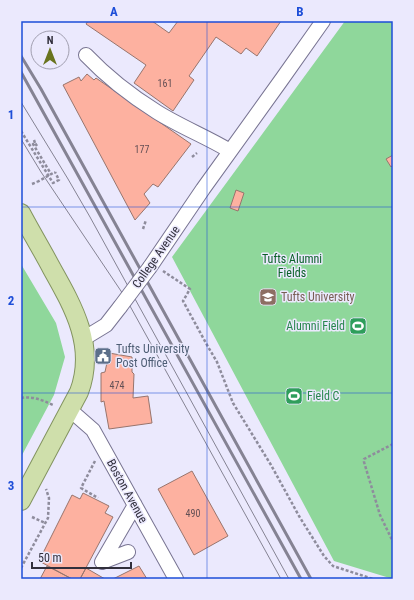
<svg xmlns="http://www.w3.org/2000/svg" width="414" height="600" viewBox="0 0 414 600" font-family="'Roboto Condensed',sans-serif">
	<rect width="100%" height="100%" fill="#ebe9fd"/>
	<path fill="#8fd79b" d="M345 21H393V579L334 561 172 257Z
		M21 264 56 323 65 357 54 395 21 457Z"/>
	<path fill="#fdb1a0" stroke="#98756d" d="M88 21H152L169 33 178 21H281L257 56 246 48 241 54 216 37 189 76 194 80 173 111 134 83 146 65 86 24Z
		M87 74 94 80 96 78 191 144 158 187 153 184 144 194 150 203 135 220 63 85 79 77 81 81Z
		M393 155V165L391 167 386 159Z
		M236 190 244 193 238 211 230 208Z
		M109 353 132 357V372L134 374 133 398 148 396 152 423 109 429 104 401 101 402V373L105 372Z
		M192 471 228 536 194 555 158 489Z
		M83 493 109 506 105 513 113 517 80 579H72L39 561 72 495 80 499Z
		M47 566 72 579H40Z
		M139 566 147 579H113Z
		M86 568 105 579H80Z"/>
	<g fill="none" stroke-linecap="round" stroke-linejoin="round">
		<defs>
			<path id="minor" d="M86 55C106 76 133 97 157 112 181 127 207 137 230 151
				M150 267 203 189 282 79 323 21
				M83 339 106 325 120 307
				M69 409 93 430 176 579
				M128 552 102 562 135 505"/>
			<path id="major" d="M21 213C31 232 42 250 52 269 74 308 96 347 79 392L21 501"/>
		</defs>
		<use href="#minor" stroke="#787492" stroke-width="16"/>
		<use href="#major" stroke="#839460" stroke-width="20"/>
		<path stroke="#8e8c9c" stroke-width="2.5" stroke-dasharray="3 2" stroke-linecap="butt" d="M21 131 53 183 59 180 55 172
			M37 146 35 143 33 144 51 174
			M192 157 197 153
			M32 184 37 182
			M143 229 146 220
			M163 271 190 289 183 301 207 345 217 362 233 403 271 465 299 516 324 556 333 566 373 579
			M21 398C33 396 42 400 53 405
			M393 444 364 459V462L380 515 393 542
			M95 461 81 488 98 498
			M32 517 45 523
			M21 568 48 518 49 498 46 489"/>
		<use href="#minor" stroke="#fff" stroke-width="14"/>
		<use href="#major" stroke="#cfdfab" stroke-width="18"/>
		<path stroke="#858393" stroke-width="1" d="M21 102 68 179 90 217 289 579
			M21 139 41 172 125 297 281 579"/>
		<path stroke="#858393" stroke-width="3" d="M21 56 41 89 311 579
			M21 72 301 579"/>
		<defs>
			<path id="minor-bridge" d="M120 307 150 267"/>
		</defs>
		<use href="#minor-bridge" stroke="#787492" stroke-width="16" stroke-linecap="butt"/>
		<path stroke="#8e8c9c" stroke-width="2.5" stroke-dasharray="3 2" stroke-linecap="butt" d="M34 140 35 143
			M37 182 55 172"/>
		<use href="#minor-bridge" stroke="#fff" stroke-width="14"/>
	</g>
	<path fill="none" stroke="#1d4ed8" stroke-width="1" stroke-opacity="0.55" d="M207 21V579M21 207H393M21 393H393"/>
	<defs>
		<symbol id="university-square" viewBox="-11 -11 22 22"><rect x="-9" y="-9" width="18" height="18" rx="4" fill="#8d6e63" stroke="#ebe9fd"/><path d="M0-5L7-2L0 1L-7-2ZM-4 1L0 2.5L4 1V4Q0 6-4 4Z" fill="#fff"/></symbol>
		<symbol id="stadium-square" viewBox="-11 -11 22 22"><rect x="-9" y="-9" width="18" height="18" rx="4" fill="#2e9e5b" stroke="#ebe9fd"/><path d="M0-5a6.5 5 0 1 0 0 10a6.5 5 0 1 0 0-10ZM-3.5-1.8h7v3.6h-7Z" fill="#fff"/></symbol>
		<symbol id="civic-square" viewBox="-11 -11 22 22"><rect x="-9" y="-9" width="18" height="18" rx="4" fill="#5c6f8a" stroke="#ebe9fd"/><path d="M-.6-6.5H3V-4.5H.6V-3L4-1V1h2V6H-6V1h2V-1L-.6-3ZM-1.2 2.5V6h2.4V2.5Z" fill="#fff"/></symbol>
	</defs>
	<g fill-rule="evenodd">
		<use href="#university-square" x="258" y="287" width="20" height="20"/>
		<use href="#stadium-square" x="348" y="316" width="20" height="20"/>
		<use href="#civic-square" x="93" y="346" width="20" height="20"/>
		<use href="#stadium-square" x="284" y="386" width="20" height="20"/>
	</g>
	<g text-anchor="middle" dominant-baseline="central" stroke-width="3" stroke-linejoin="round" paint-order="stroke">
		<g font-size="10" fill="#645055">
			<text x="165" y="83">161</text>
			<text x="142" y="149">177</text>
			<text x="117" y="385">474</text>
			<text x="193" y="513">490</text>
		</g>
		<g font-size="12" fill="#312f3c" stroke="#ebe9fd">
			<text transform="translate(156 257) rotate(-55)">College Avenue</text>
			<text transform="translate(127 491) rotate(61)">Boston Avenue</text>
		</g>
		<g font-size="12" fill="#0a6028" stroke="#ebe9fd">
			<text x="292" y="259">Tufts Alumni<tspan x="292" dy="14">Fields</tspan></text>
		</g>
		<g font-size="12" fill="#785e54" stroke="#ebe9fd" text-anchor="start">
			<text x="281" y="297">Tufts University</text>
		</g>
		<g font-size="12" fill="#27864d" stroke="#ebe9fd" text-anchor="end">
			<text x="345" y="326">Alumni Field</text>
			<text x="307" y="396" text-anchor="start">Field C</text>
		</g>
		<g font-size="12" fill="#4e5e75" stroke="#ebe9fd" text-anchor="start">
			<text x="116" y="349">Tufts University<tspan x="116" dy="14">Post Office</tspan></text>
		</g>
	</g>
	<rect width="414" height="600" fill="none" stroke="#ebe9fd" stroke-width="44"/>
	<g transform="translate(50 50)"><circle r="19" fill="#ebe9fd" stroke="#a19fb0"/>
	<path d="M0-3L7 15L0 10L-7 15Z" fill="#69741e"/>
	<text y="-6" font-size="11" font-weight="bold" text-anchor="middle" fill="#312f3c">N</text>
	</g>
	<path d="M32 562v6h99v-6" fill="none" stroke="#312f3c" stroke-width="2"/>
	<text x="38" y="562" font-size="12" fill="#312f3c" stroke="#ebe9fd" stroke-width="3" paint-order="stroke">50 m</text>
	<rect x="22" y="22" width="370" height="556" fill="none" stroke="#1d4ed8" stroke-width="1.5"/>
	<g font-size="13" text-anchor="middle" font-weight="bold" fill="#1d4ed8">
		<text x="114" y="16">A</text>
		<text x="300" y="16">B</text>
		<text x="11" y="119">1</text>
		<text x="11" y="305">2</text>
		<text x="11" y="490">3</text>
	</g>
</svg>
